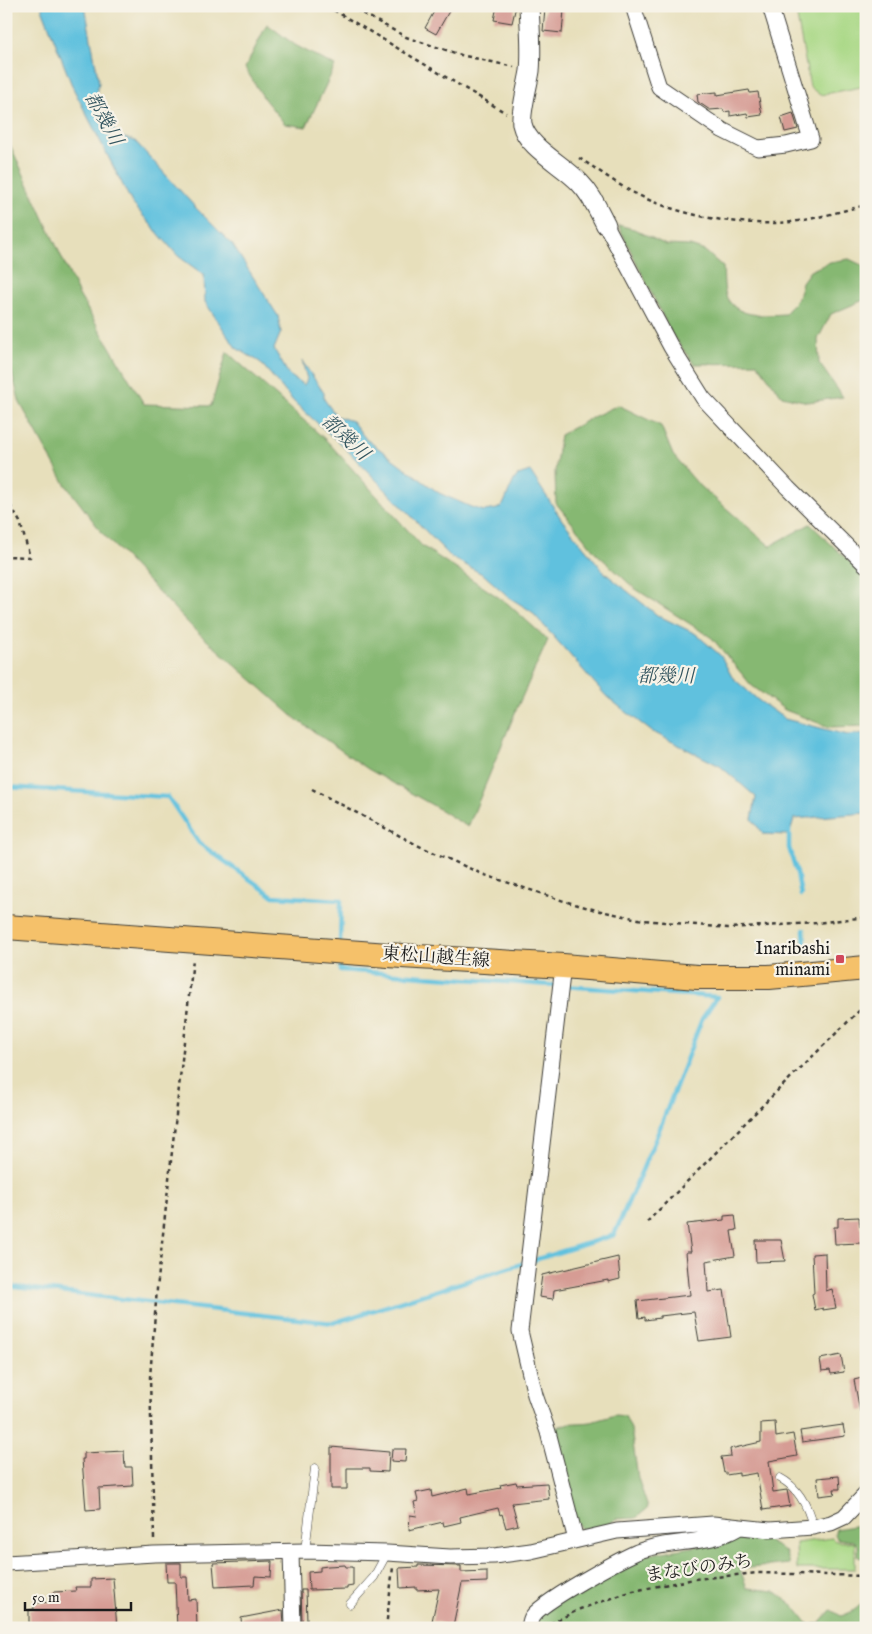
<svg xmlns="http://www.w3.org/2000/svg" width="872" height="1634" viewBox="0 0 872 1634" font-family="'IM FELL English','Noto Serif JP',serif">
	<rect width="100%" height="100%" fill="#f7f3e8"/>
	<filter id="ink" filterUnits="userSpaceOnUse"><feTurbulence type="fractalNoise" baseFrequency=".02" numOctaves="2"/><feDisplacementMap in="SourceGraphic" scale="10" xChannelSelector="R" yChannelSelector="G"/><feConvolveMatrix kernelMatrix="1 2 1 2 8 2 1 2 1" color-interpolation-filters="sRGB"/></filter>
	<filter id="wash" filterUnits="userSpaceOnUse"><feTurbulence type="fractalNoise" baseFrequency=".0096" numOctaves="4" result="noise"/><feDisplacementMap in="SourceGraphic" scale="20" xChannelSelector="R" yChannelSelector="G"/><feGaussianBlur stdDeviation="1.12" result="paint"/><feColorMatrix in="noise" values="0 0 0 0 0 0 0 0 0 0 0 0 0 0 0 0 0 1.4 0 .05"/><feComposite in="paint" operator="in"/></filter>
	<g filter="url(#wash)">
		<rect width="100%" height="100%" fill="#e7dfbb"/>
		<path fill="#a9d885" stroke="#627a50" d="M795 6H866V86L820 95 810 87Z
			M832 1538 835 1541 855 1543V1569H797L796 1543Z"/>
		<path fill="#86b872" stroke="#516a47" d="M267 24 295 45 335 66 306 127 285 124 265 100 245 68Z
			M6 136 79 295 144 404 211 406 227 352 327 441 422 546 507 603 548 640 517 708 468 827 434 806 368 769 296 719 193 628 103 534 65 484 20 403 6 351Z
			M618 225 634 229 666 245 690 246 705 251 723 267C724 276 723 290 727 298 739 319 765 315 785 314L798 298 802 282 810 271 830 262 849 259 866 267V299L831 314 818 339 819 363 843 397 808 402 782 396 757 363 694 364 671 333Z
			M618 405 661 426 673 455 697 483 770 546 810 524 855 567 866 583V726L829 727 785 710 751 685 712 638 634 588 596 553 556 503 555 472 560 435 593 417Z
			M615 1415 625 1416 631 1429 638 1478 648 1508 636 1518 616 1519 607 1526 581 1529 575 1518 553 1430C565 1421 577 1424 591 1422 599 1420 607 1417 615 1415Z
			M866 1524V1559L858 1557V1545L853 1541 837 1539 834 1535 836 1529Z
			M758 1536 785 1551 789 1564 740 1569 747 1588 775 1591 794 1606 809 1625 820 1623 831 1610 841 1616C853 1612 861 1607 866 1596V1628H516L639 1556Z"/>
		<path fill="#60c1de" stroke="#3e6e7d" d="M41 6H85L99 83 96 93 118 136 135 141 196 208 232 244 278 316 281 332 274 349 289 375 304 385 307 379 302 361 324 393V399L336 416 352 421 366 439 424 482 439 493 471 507 484 511 497 509 503 505 514 480 518 475 530 471 562 520 605 573 657 615 696 634 721 656 732 677 758 700 785 719 848 735 866 733V813L794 819 789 835 763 834 752 819 756 797 720 766 651 731 607 697 531 611 510 598 484 575 451 557 345 448 294 402 260 362 236 348 205 302 204 275 178 256 132 203 73 88Z"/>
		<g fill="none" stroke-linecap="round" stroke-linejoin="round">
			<path stroke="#60c1de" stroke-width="4.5" d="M6 787 168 797 199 843 273 896 341 900 340 944
				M789 828V848L797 873 801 895
				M759 953 765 950 805 946 804 930
				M340 959V970L717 997
				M6 1286 333 1323 614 1235 656 1138 702 1019 717 997"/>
		</g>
		<g id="blocks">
			<path fill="#d69c94" d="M437 6H452L436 34 425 28Z
				M497 6H516L512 23 494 20Z
				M545 8 564 10 562 33 543 31Z
				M749 90 750 93 758 92 762 115 748 117 747 113 730 116V111L724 112 723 109 710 110 698 102 697 94 717 92V95Z
				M793 113 798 129 785 132 781 117Z
				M735 1215 737 1230 731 1231 735 1256 706 1261 708 1292 724 1290 731 1337 699 1341 694 1312 660 1316V1318L645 1320V1317L639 1318 637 1301 690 1295 686 1252H691L687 1224 724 1220V1216Z
				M859 1217 860 1227H862V1243L835 1244 834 1227H838V1218Z
				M755 1240H781L785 1261 756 1262Z
				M825 1253 826 1291 832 1289 836 1308 823 1310V1308L815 1310 812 1294 814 1293 812 1254Z
				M618 1257 620 1279 608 1282V1280L554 1290 553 1299 539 1297 542 1275Z
				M841 1355 844 1372 831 1374 830 1370 822 1371 820 1359Z
				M866 1377V1410L860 1411 854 1380Z
				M775 1422 776 1437 793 1434 797 1456 769 1461 773 1492 787 1490 790 1506 763 1510 757 1473 739 1476V1473L726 1475V1472L724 1473 721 1457 731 1456 730 1449 761 1442V1423Z
				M843 1425 845 1436 802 1442 800 1431Z
				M331 1447 389 1452 388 1472 370 1471V1468H347V1489H331Z
				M392 1449H406L405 1462 391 1461Z
				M124 1451 125 1467H132L133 1486 99 1488 100 1509 86 1510 82 1459H84V1453Z
				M839 1476 840 1489H834L835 1494 819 1496 817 1478Z
				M516 1482 517 1485 547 1483 549 1499 512 1503 518 1525 506 1528 502 1514 500 1515 498 1508 460 1517 461 1522 444 1526 443 1522 409 1530 410 1515 417 1516 414 1502 418 1501 416 1493 431 1490 432 1497 468 1488 469 1494 501 1488 500 1485Z
				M272 1561 271 1577 255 1576 254 1585 215 1587 213 1563Z
				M166 1563H181V1577H187L188 1600 196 1599 197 1628H177L175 1582H167Z
				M345 1565 346 1567H353V1586L347 1587V1589L309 1590 308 1572 320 1571V1567L328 1566Z
				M418 1565 461 1566V1572L487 1571V1582L462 1583 453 1626 432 1621 439 1589 416 1590V1587L400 1588 399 1568 418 1567Z
				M113 1578 117 1628H69V1626L29 1628V1610L34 1609V1603L53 1602V1592L76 1591 75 1587H91V1579Z
				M301 1590H306L307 1621 302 1622Z
				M283 1610 284 1625 269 1628H242L241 1618Z"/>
		</g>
	</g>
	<g filter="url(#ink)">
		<use href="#blocks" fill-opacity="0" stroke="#3a3934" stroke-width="1"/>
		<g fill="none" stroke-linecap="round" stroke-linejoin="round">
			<defs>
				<path id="service" d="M780 1478C799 1488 808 1506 813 1527
					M305 1551 315 1468
					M350 1604 374 1577 387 1553"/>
				<path id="minor" d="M633 6 659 87 722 130 758 148 786 145 811 139 770 6
					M606 225 671 347 703 398 788 488 866 565
					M563 966 520 1331 535 1395 548 1432 576 1540
					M291 1552 293 1628
					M6 1563 154 1554 305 1551 387 1553 450 1557 494 1556 531 1551 617 1531 713 1524 770 1530 813 1527 831 1523 844 1517 866 1494
					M529 1628C530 1624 530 1620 532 1617 541 1602 619 1560 637 1552 669 1539 708 1546 738 1528"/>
				<path id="tertiary" d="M529 6C530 28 532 50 530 71 528 84 520 113 522 124 527 148 564 165 580 183 592 195 598 210 606 225"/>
				<path id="primary" d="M6 927 402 956 563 966 697 977H769L866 968"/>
			</defs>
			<use href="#service" stroke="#3a3934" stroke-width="9"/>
			<use href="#minor" stroke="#3a3934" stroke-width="17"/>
			<use href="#tertiary" stroke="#3a3934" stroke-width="21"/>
			<use href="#primary" stroke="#3a3934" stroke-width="26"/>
			<path stroke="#3a3934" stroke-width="2.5" stroke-dasharray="4 4" stroke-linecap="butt" d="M327 6 506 113
				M349 6 406 37 461 55 514 67
				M579 158C597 169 615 183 634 193 679 216 740 227 791 222 816 219 841 211 866 205
				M6 498 20 522 30 557 6 556
				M312 789 417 845 482 874 564 901 596 910 643 920 728 928 816 923 866 917
				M647 1222 769 1099 866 1004
				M154 1539 150 1377 157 1289 193 959
				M543 1627 580 1609 633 1591 694 1579 758 1573 866 1576
				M386 1628 393 1567"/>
			<use href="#service" stroke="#fff" stroke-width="8"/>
			<use href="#minor" stroke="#fff" stroke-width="15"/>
			<use href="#tertiary" stroke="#fff" stroke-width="19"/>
			<use href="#primary" stroke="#f5c16b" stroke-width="24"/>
		</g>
	</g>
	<rect fill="#d1495b" stroke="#f7f3e8" stroke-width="2" x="835" y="954" width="10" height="10" rx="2.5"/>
	<g text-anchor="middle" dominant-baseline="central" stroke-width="4.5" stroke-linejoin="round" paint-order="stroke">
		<g font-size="18" fill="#1c1c1c" stroke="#f7f3e8" text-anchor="end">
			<text x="830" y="949">Inaribashi<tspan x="830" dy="21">minami</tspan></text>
		</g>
		<g font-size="18" fill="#1c1c1c" stroke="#f7f3e8">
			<text transform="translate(436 958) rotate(4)">東松山越生線</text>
			<text transform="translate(699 1569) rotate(-8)">まなびのみち</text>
		</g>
		<g font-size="19" font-style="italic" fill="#345660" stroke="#f7f3e8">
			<text transform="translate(103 119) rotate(61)">都幾川</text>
			<text transform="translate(345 438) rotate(43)">都幾川</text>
			<text x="666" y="677">都幾川</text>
		</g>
	</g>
	<rect width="872" height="1634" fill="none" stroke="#f7f3e8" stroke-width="25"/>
	<path d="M25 1602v8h106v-8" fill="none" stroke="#1c1c1c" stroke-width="2.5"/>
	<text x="32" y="1602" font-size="15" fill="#1c1c1c" stroke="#f7f3e8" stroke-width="4" paint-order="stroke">50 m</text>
</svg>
